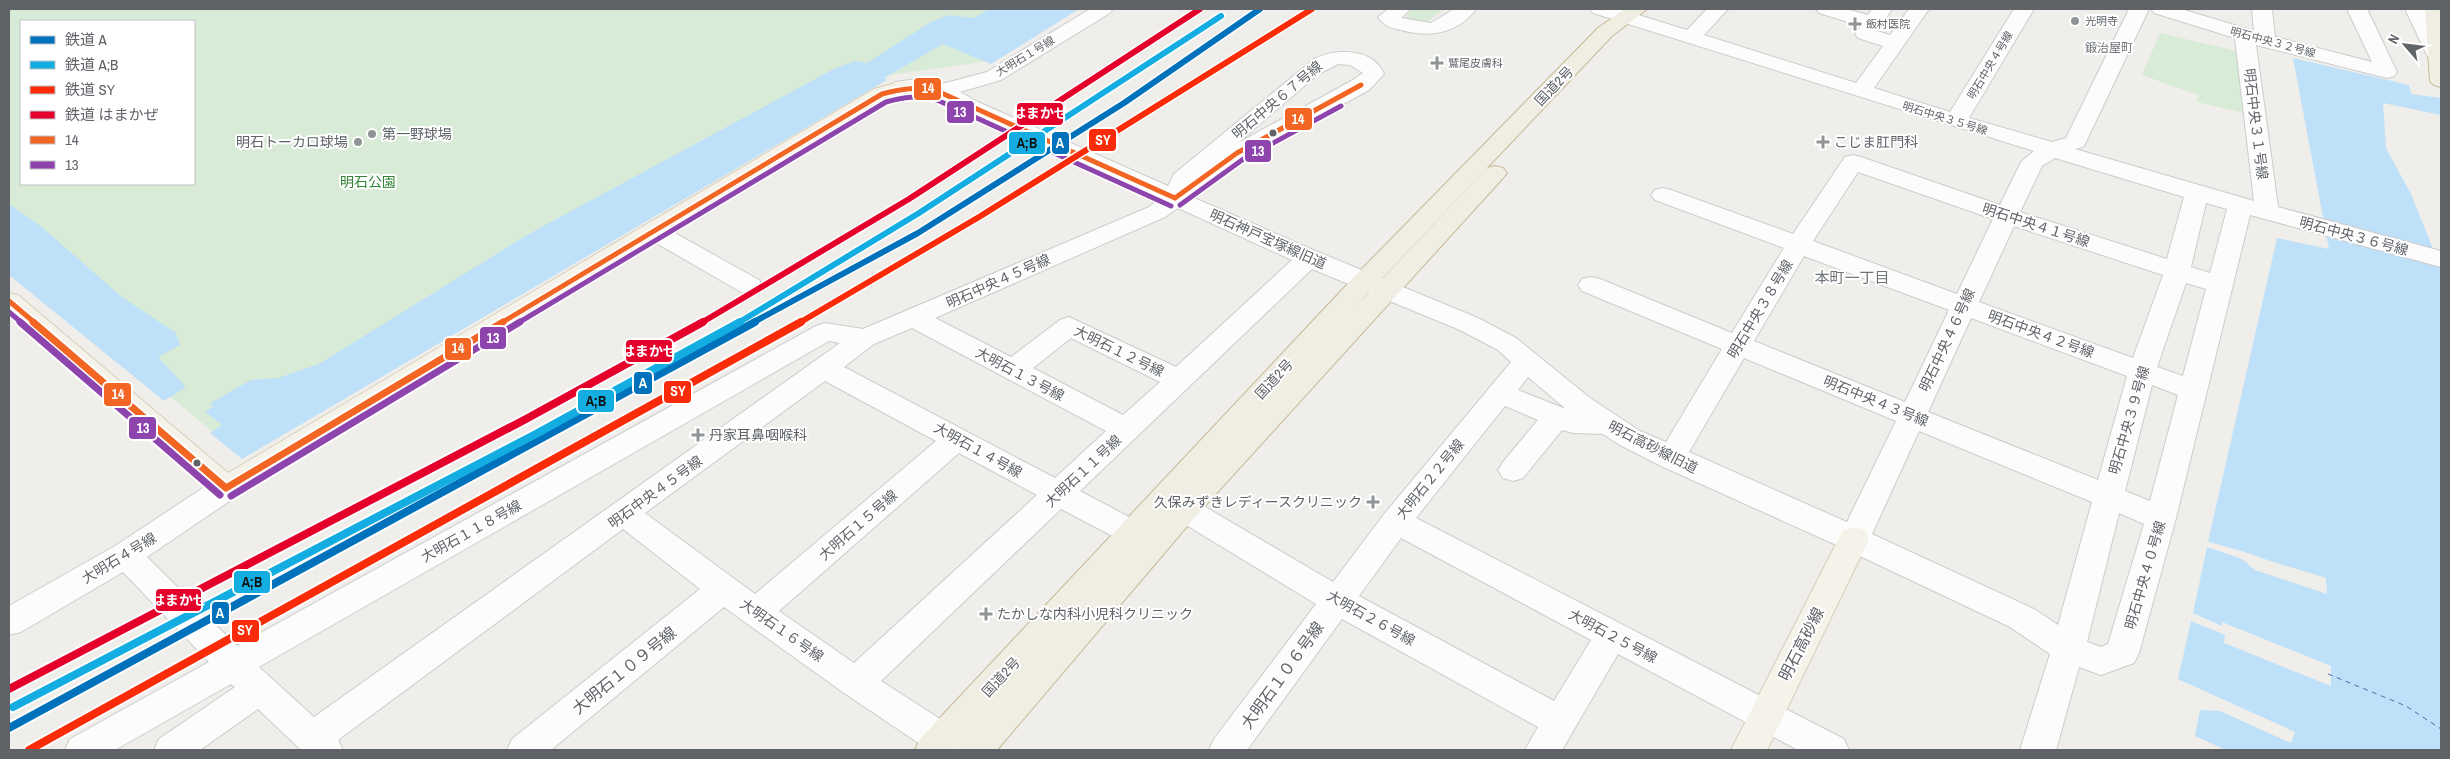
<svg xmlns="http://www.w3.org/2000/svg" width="2450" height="759" viewBox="0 0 2450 759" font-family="'Archivo Narrow','Noto Sans JP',sans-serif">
	<rect width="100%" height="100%" fill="#efeeea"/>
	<path fill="#d8ebd6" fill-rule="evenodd" d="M9 9H1074L989 61 890 75 241 457 193 415 9 270ZM21 21H194V184H21Z
		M1413 9H1444L1427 22 1408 21 1405 17Z
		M2160 33 2240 52 2248 114 2197 102 2198 95 2142 75Z"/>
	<path fill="#bfe0f9" d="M990 9H1079L991 64 943 44 884 78 887 80 242 459 210 433 222 425 205 412 214 406 209 404 251 380 278 378 319 364 527 235 832 70 855 61 867 63 931 22 949 15 973 18Z
		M2293 58 2409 85 2411 94 2441 98V115L2383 103 2386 148 2411 194 2441 269V750H2226L2195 736 2200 710 2220 711 2291 743 2295 732 2178 679 2191 621 2225 635 2224 643 2331 686V666L2222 622V626L2193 613 2207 547 2242 559 2255 570 2327 594 2326 578 2208 542 2277 238 2329 249Z
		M9 204 43 228 122 297 176 333 180 345 158 357 186 387 164 401 9 275Z"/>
	<path fill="#efeeea" d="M2206 541 2248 553 2323 580 2207 544Z"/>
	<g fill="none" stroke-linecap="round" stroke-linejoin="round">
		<path stroke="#4174aa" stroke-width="1" stroke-dasharray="5 4.5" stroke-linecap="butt" d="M2328 674 2406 706 2441 729"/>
		<defs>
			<path id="minor" d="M1090 9H1113L1110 13 1001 80 960 92 978 102 1168 186 1174 174 1314 59C1335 48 1374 48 1384 74L1369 90 1245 158 1192 197 1318 252 1478 318 1516 338 1590 398 1640 431 1666 442 1722 349 1582 291 1578 285 1582 279 1591 277 1600 279 1732 333 1784 248 1655 200 1651 195 1655 190 1663 188 1671 190 1793 234 1845 157 1853 155 1861 157 2000 205 2021 162 2034 151 1593 13 1590 9H1619L1687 30 1707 9H1728L1704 35 1856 83 1883 46 1858 38 1855 34 1861 26 1819 13 1816 9H1846L1868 15 1872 9H1892L1877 31 1890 35 1909 9H1929L1874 88 1950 112 2014 9H2034L1969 118 2052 142 2066 138 2129 9H2149L2086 142 2083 147 2075 149 2254 201 2235 38 2154 13 2151 9H2181L2254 31 2252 9H2272L2275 37 2372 62 2347 9H2367L2397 72 2394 76 2387 78 2256 45 2278 207 2441 251V267L2250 215 2176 518 2139 653 2134 663 2101 675 2079 667 2056 750H2020L2050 654 2010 627 1843 548 1661 466 1620 445 1603 434 1573 433 1562 430 1523 478 1513 481 1503 478 1498 470 1503 462 1538 420 1505 406 1416 518 1844 739 1849 750H1798L1618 654 1562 750H1525L1538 727 1342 619 1247 750H1209L1214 739 1316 604 1173 517 1169 509 1173 501 1184 497 1195 501 1333 582 1385 513 1511 362 1498 350 1460 330 1312 269 1080 491 1144 525 1148 533 1144 541 1133 545 1122 541 1061 509 881 681 971 739 976 750H929L844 693 724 607 551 750H507L512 739 700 589 623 529 338 740 343 750H301L258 709 200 750H154L159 739 235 687 231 684 115 750H65L70 739 209 662 123 572 21 632 9 635V606L115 546 215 480 226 477 237 480 241 488 237 496 147 557 237 646 816 326 825 323 863 329 1149 207 1159 199 962 112C949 103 936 93 919 92 911 91 904 94 895 92L892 87 895 82 918 79 942 84 987 72ZM1338 64 1350 65 1363 73 1353 80 1238 143 1317 75ZM2055 158 2184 197 2167 259 2020 212 2042 166ZM1858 172 1993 219 1957 294 1813 241ZM2206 203 2227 209 2210 273 2191 267ZM1178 208 1292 260 1176 367 1069 317 1060 320 1011 357 935 318 1165 217ZM2014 226 2163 275 2133 358 1979 302ZM1804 256 1949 310 1905 402 1754 341ZM2186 283 2206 289 2183 376 2157 367ZM1971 318 2127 376 2098 480 1928 412ZM912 328 1106 431 1055 478 844 367 874 344ZM1071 338 1160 382 1123 415 1033 368ZM829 341 840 343 314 717 259 667ZM1744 358 1896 421 1847 522 1689 452ZM1528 377 1566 409 1518 390ZM825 381 936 441 755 594 645 513ZM2152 385 2178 395 2150 501 2125 491ZM1919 431 2092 502 2058 625 2034 609 1872 534ZM959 453 1037 495 854 663 779 611ZM2119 513 2144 524 2108 644 2101 647 2087 642ZM1401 538 1591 640 1554 701 1359 596Z
				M1388 9H1411L1401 18 1431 23 1454 9H1476C1458 34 1428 38 1401 30 1391 28 1384 26 1378 17Z
				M2405 9H2425L2441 43V62L2431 61 2428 57Z
				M655 225 664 227 759 280 763 286 759 292 750 294 741 292 646 237 643 232 646 227Z"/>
			<path id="major" d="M903 81 911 82 914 87 911 92 890 99 237 496 226 499 215 496 9 315V293L18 295 228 473 874 89Z
				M1854 527 1865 530 1869 539 1767 750H1731L1843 530Z"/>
			<path id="highway" d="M1625 9H1647L1612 36 1374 287 1350 313 1487 168 1495 166 1503 168 1507 173 1503 178 1195 517 997 750H957L959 746 955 750H915L920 739 1356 275 1598 28Z
				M2425 9H2441V87L2434 85 2430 81Z"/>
		</defs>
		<use href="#minor" stroke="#cbcccc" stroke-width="2"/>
		<use href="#major" stroke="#d7ceb8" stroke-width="2"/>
		<use href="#highway" stroke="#c8b996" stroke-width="2"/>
		<use href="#minor" fill="#fdfcfc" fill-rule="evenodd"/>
		<use href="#major" fill="#f4f2e9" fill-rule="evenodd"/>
		<use href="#highway" fill="#f0ede3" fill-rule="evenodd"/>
		<defs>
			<path id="bus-1-far1" d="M1175 198 1237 153 1361 85
				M9 301 35 323
				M501 323 882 94C901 89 918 86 937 91L1175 198"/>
			<path id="bus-1" d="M33 322 226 488
				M226 488 503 322"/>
			<path id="bus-2-far1" d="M1180 205 1242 160 1341 106
				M9 312 22 323
				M518 323 886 102C904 97 919 95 937 100L1171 206"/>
			<path id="bus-2" d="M20 322 220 495
				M231 496 520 322"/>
		</defs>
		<use href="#bus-1-far1" stroke="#fff" stroke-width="8"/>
		<use href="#bus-1" stroke="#fff" stroke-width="11"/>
		<use href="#bus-2-far1" stroke="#fff" stroke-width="8"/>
		<use href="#bus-2" stroke="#fff" stroke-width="11"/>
		<use href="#bus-1-far1" stroke="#f26522" stroke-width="5"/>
		<use href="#bus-1" stroke="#f26522" stroke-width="7"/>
		<use href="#bus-2-far1" stroke="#8e44ad" stroke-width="5"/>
		<use href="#bus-2" stroke="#8e44ad" stroke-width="7"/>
		<defs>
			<path id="rail-1-far1" d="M752 323 918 233 1124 103 1260 9"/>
			<path id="rail-1" d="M9 728 755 322"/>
			<path id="rail-2-far1" d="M738 323 919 213 1221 16"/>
			<path id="rail-2" d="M13 707 534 435 740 322"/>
			<path id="rail-3-far1" d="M799 323 979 217 1312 9"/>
			<path id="rail-3" d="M29 750 801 322"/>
			<path id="rail-4-far1" d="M701 323 909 199 1200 9"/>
			<path id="rail-4" d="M9 689 526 419 703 322"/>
		</defs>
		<use href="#rail-1-far1" stroke="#fff" stroke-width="9"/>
		<use href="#rail-1" stroke="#fff" stroke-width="12"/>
		<use href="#rail-2-far1" stroke="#fff" stroke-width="9"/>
		<use href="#rail-2" stroke="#fff" stroke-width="12"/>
		<use href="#rail-3-far1" stroke="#fff" stroke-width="9"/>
		<use href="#rail-3" stroke="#fff" stroke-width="12"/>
		<use href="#rail-4-far1" stroke="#fff" stroke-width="9"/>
		<use href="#rail-4" stroke="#fff" stroke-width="12"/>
		<use href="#rail-1-far1" stroke="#0072bc" stroke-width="6"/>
		<use href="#rail-1" stroke="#0072bc" stroke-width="8"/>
		<use href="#rail-2-far1" stroke="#13ade1" stroke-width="6"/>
		<use href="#rail-2" stroke="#13ade1" stroke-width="8"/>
		<use href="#rail-3-far1" stroke="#fa2b08" stroke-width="6"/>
		<use href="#rail-3" stroke="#fa2b08" stroke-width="8"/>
		<use href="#rail-4-far1" stroke="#e4002b" stroke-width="6"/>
		<use href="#rail-4" stroke="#e4002b" stroke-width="8"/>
	</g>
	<g fill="#919496" stroke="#fff" stroke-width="2">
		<circle cx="2075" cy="21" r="5"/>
		<path d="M1852.5 16.5h5v5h5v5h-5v5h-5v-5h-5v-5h5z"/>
		<path d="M1434.5 55.5h5v5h5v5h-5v5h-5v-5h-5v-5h5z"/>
		<circle cx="372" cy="134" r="5"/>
		<circle cx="358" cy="142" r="5"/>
		<path d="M1820.5 134.5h5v5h5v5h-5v5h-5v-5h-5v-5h5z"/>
		<path d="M695.5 427.5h5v5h5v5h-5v5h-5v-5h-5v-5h5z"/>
		<path d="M1370.5 494.5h5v5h5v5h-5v5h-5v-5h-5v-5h5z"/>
		<path d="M983.5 606.5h5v5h5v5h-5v5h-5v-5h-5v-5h5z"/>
	</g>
	<g fill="#5f6368" stroke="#fff" stroke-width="2">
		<circle cx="1273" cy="133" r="4.5"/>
		<circle cx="197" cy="463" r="4.5"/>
	</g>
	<g text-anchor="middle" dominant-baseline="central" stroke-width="4" stroke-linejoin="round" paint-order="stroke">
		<g font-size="11" fill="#5f6368" stroke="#fff" text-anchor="start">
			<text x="2085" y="21">光明寺</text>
			<text x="1866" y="24">飯村医院</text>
			<text x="1448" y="63">鷲尾皮膚科</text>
		</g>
		<g font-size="11" fill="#5f6368" stroke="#fff">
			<text transform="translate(2273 42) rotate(15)">明石中央３２号線</text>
			<text transform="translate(1025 56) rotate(-31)">大明石１号線</text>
			<text transform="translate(1990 65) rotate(-59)">明石中央４号線</text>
			<text transform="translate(1945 118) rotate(17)">明石中央３５号線</text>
		</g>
		<g font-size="12" fill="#70757a" stroke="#fff">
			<text x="2109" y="48">鍛治屋町</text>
		</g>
		<g font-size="14" fill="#5f6368" stroke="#fff">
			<text transform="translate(1554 86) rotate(-46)">国道2号</text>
			<text transform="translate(1277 100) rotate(-40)">明石中央６７号線</text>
			<text transform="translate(2256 124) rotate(83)">明石中央３１号線</text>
			<text transform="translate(2036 225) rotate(18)">明石中央４１号線</text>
			<text transform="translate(2354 236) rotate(15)">明石中央３６号線</text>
			<text transform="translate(1268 239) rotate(24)">明石神戸宝塚線旧道</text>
			<text transform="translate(998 281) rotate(-24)">明石中央４５号線</text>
			<text transform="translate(1760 309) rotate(-59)">明石中央３８号線</text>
			<text transform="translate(2041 334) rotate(20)">明石中央４２号線</text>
			<text transform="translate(1947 340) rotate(-65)">明石中央４６号線</text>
			<text transform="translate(1119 351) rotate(26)">大明石１２号線</text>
			<text transform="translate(1020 374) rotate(28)">大明石１３号線</text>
			<text transform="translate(1274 379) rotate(-47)">国道2号</text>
			<text transform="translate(1876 401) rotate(22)">明石中央４３号線</text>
			<text transform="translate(2129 420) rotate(-74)">明石中央３９号線</text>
			<text transform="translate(1653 447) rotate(27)">明石高砂線旧道</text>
			<text transform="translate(978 450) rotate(29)">大明石１４号線</text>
			<text transform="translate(1083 471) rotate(-43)">大明石１１号線</text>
			<text transform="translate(1430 479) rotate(-51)">大明石２２号線</text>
			<text transform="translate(655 492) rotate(-36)">明石中央４５号線</text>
			<text transform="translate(858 525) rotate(-41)">大明石１５号線</text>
			<text transform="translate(471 531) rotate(-29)">大明石１１８号線</text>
			<text transform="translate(119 558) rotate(-31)">大明石４号線</text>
			<text transform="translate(2145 575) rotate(-74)">明石中央４０号線</text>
			<text transform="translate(1371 618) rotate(29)">大明石２６号線</text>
			<text transform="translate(782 630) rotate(35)">大明石１６号線</text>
			<text transform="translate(1613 636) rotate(28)">大明石２５号線</text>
			<text transform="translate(1001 677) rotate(-47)">国道2号</text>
		</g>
		<g font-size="14" fill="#5f6368" stroke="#fff" text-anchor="start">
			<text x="382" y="134">第一野球場</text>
			<text x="348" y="142" text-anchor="end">明石トーカロ球場</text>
			<text x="1834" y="142">こじま肛門科</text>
			<text x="709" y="435">丹家耳鼻咽喉科</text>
			<text x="1362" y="502" text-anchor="end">久保みずきレディースクリニック</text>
			<text x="997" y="614">たかしな内科小児科クリニック</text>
		</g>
		<g font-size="14" fill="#348238" stroke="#fff">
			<text x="368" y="182">明石公園</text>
		</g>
		<g font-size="15" fill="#70757a" stroke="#fff">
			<text x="1852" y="277">本町一丁目</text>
		</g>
		<g font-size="16" fill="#5f6368" stroke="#fff">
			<text transform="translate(1801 644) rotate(-63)">明石高砂線</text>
			<text transform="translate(624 670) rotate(-39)">大明石１０９号線</text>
			<text transform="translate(1282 675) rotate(-54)">大明石１０６号線</text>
		</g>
	</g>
	<g stroke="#fff" stroke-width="2">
		<rect x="913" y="77" width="29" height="24" rx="5" fill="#f26522"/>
		<rect x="946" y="100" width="29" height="24" rx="5" fill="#8e44ad"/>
		<rect x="1016" y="102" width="48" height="24" rx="5" fill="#e4002b"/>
		<rect x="1284" y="107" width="29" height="24" rx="5" fill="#f26522"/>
		<rect x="1088" y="128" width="29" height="24" rx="5" fill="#fa2b08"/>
		<rect x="1008" y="131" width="38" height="24" rx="5" fill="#13ade1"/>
		<rect x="1051" y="131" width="19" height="24" rx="5" fill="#0072bc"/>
		<rect x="1244" y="139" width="28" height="24" rx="5" fill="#8e44ad"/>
		<rect x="479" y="326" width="28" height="24" rx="5" fill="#8e44ad"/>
		<rect x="444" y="337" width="28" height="24" rx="5" fill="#f26522"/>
		<rect x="625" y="339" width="48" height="24" rx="5" fill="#e4002b"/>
		<rect x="633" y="371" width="20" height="24" rx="5" fill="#0072bc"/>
		<rect x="663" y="380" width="29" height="24" rx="5" fill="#fa2b08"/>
		<rect x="103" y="382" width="29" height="25" rx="5" fill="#f26522"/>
		<rect x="577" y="389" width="38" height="24" rx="5" fill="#13ade1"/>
		<rect x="128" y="416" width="29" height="24" rx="5" fill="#8e44ad"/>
		<rect x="233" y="570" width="38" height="24" rx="5" fill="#13ade1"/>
		<rect x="155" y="588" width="47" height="24" rx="5" fill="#e4002b"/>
		<rect x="211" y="601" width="19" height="24" rx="5" fill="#0072bc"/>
		<rect x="231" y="619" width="29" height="24" rx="5" fill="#fa2b08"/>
	</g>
	<g font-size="14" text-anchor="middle" font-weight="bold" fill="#fff">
		<text x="928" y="93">14</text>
		<text x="960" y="117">13</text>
		<text x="1040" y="118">はまかぜ</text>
		<text x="1298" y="124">14</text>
		<text x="1103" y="145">SY</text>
		<text x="1060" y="148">A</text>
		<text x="1258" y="156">13</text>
		<text x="493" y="343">13</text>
		<text x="458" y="353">14</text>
		<text x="649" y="356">はまかぜ</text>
		<text x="643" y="388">A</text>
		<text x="678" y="396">SY</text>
		<text x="118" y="399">14</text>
		<text x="143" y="433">13</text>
		<text x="179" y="605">はまかぜ</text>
		<text x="220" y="618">A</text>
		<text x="245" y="635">SY</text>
	</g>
	<g font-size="14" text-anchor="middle" font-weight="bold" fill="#111">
		<text x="1027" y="148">A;B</text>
		<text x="596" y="406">A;B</text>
		<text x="252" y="587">A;B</text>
	</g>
	<rect width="2450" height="759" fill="none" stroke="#5f6368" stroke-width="20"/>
	<rect x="20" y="20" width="175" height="165" fill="#ffffff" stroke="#bfc1c3"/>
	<rect x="30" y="36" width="25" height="8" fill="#0072bc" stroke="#bfc1c3"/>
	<text x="65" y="45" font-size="15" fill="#5f6368">鉄道 A</text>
	<rect x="30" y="61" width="25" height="8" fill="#13ade1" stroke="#bfc1c3"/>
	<text x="65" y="70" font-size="15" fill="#5f6368">鉄道 A;B</text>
	<rect x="30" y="86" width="25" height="8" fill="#fa2b08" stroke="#bfc1c3"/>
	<text x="65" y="95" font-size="15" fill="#5f6368">鉄道 SY</text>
	<rect x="30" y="111" width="25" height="8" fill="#e4002b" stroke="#bfc1c3"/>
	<text x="65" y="120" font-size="15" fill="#5f6368">鉄道 はまかぜ</text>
	<rect x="30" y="136" width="25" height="8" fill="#f26522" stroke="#bfc1c3"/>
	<text x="65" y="145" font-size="15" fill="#5f6368">14</text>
	<rect x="30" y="161" width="25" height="8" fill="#8e44ad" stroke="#bfc1c3"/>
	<text x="65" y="170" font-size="15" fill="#5f6368">13</text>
	<g transform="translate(2405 45) rotate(298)" stroke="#ffffff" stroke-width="4" paint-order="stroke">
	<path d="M0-4L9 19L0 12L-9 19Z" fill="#5f6368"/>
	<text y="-8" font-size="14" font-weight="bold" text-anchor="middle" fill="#5f6368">N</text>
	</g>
</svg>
